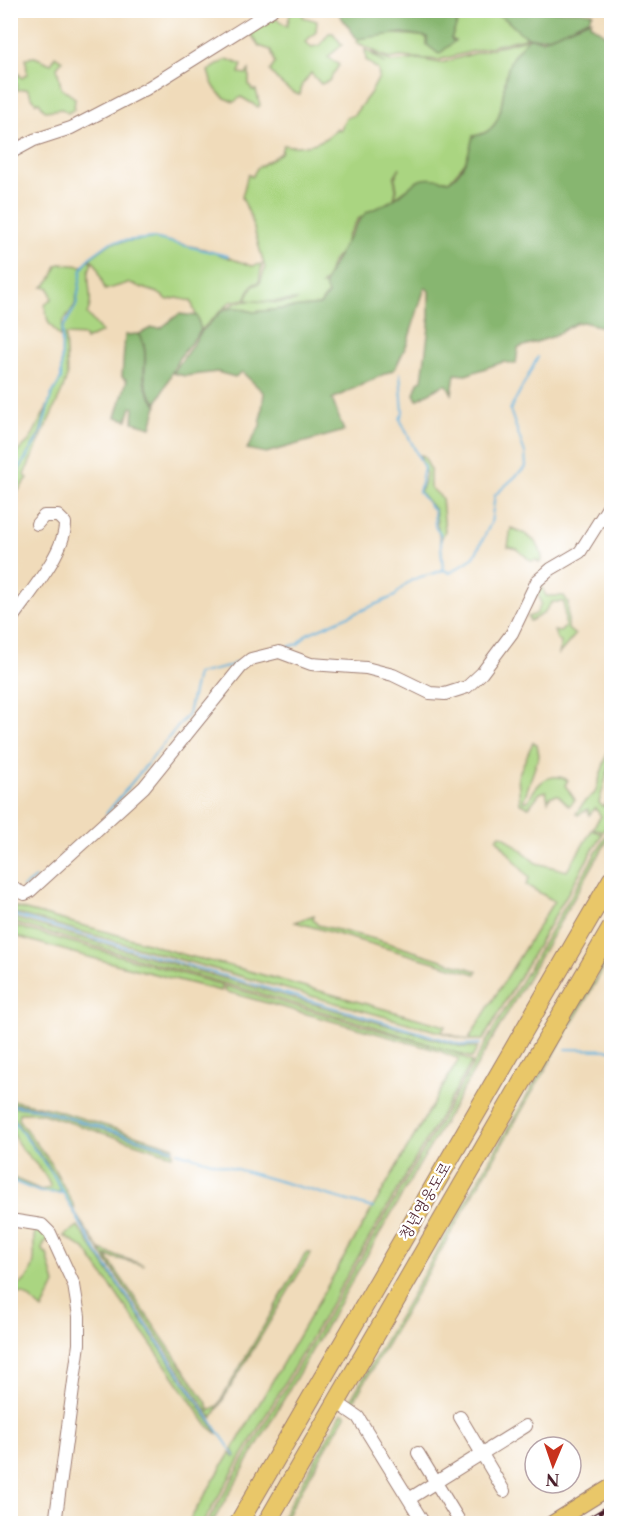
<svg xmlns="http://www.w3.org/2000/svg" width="622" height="1534" viewBox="0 0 622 1534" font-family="'Libre Caslon Text','Noto Serif KR',serif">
	<rect width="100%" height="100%" fill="#fff"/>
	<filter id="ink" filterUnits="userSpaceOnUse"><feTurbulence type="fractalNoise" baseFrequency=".0167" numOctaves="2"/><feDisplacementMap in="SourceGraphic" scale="12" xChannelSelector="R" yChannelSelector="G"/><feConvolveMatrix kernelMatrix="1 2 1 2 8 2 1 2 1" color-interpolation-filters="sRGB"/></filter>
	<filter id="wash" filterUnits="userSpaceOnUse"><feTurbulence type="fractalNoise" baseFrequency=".008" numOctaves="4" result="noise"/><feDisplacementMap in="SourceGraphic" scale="24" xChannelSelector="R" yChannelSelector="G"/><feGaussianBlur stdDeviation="1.35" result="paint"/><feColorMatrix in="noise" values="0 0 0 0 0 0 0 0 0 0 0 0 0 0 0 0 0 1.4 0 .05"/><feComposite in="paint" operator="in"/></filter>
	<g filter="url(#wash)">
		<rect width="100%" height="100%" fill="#f0dbba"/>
		<path fill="#aad581" stroke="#7a7a56" stroke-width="1.5" d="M462 10 488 11 490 13 500 14 528 37 439 60 400 57 390 59 356 42 357 39C390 30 421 36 455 41L451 39Z
			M291 11H303V17L317 21 316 32 305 42 312 47 320 45 329 33H333L342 45 328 57 339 65 329 81 321 84 311 73 302 85 300 95C287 91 278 81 270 71L275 63 271 50 259 46 247 28 270 14 287 26Z
			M529 38C523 45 515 52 511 60 498 86 511 132 473 136L468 159 449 181C429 176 408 185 394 199L397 190 395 178 400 167 394 177 396 190 394 199 358 219 347 236 345 246 332 262 326 281 321 285H325L328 294 320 305 253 312 240 308 221 312C244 290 273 309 298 300L264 302 246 300 253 286 260 283 265 268 251 218 242 197 248 174 252 177 257 168 281 153 283 145C303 148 323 145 337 128L340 131 346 118 354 115 371 92 379 77 378 70 366 60 365 49 385 64 372 52 391 62 418 59 441 63Z
			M55 56 62 61 57 67 61 88 75 98 74 109 68 113 62 109 45 111 39 102 36 103 27 89 17 90V84L12 82 19 74 22 78 27 74 26 58 35 57 51 64Z
			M227 59 242 65 239 73 246 74 249 70V85L252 90H256L260 105 258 107 241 97 234 102C218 97 212 86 208 71Z
			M154 238 204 249 252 266 262 264 259 282 252 285 245 299 230 302 201 330 191 301 177 298 168 300 158 293 128 283 105 290 97 266 90 258 111 243Z
			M89 259 92 263C83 279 96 297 87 314L102 332 85 340V336L65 335 67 376 63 389 24 475 28 478 11 500V485L41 433 51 396 61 379 62 330 76 306 82 269Z
			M60 264 83 266 75 305 63 322 60 337 48 322 45 305 52 298 49 288 43 287C52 281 55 273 57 265Z
			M48 405 40 432 11 483V458L30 440Z
			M420 455 424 456 430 469V487L442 498 445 531 440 541 435 510 420 492 426 475Z
			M511 528C526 533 542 542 542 560L539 563 537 560 531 561 517 549 508 547Z
			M539 582 546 596H564L568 602V629L575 635 559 654 561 642 557 639 554 631 560 632 565 627 564 602H552L543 614 530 621 528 617 536 614 541 604 536 586Z
			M611 741V759L599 803 604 807 611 796V816L603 832 593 828 601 816 595 808 589 815 588 809 578 815 576 814 584 802 595 793Z
			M533 742 537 744 539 755 523 802 528 801C536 784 549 770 568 780L565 785 575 800 569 806 558 795 551 796 548 801 546 791 540 793 529 807 520 804 518 776Z
			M611 827V834L212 1523H207Z
			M592 830 602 834 483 1040H468L11 912V906L151 944C179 956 209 960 238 968 307 987 376 1006 445 1026L442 1032 468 1040 554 901 526 885 529 878 497 839 500 835 504 836 536 863 567 871Z
			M314 915 313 920 318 925 378 940 477 971 476 974 295 922Z
			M10 917 462 1047H478L472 1058 373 1026 11 922Z
			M11 925 223 985 221 991 81 955 11 935Z
			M611 951V956L351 1406 350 1401Z
			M225 986 451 1051 472 1062 203 1523H188L230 1453 234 1458 236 1456 233 1449 459 1059 440 1051 224 991Z
			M11 1100 52 1109 174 1147 173 1149 39 1108 11 1103Z
			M10 1106 39 1110 173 1151 172 1155 40 1113H19L18 1119 51 1163 75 1208 71 1207 50 1168 11 1115Z
			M11 1117 54 1176 62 1192H40L11 1180V1177L41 1190 51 1188C42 1159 10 1153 11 1117Z
			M72 1209 100 1250 144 1265 106 1256 207 1403 210 1411 217 1407 306 1253H311L212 1418Z
			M78 1226 219 1435 208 1426 85 1249 64 1236Z
			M37 1227 50 1238 45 1242 42 1249 47 1254 55 1284 42 1310C31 1301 25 1288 11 1296 15 1286 29 1282 33 1266 37 1253 30 1240 37 1227Z
			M342 1413 346 1414 282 1523 278 1524Z"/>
		<path fill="#87b66f" stroke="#686a4d" stroke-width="1.5" d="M337 11H462L451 39 455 41 439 54 427 45V37L402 33 357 39Z
			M580 11 593 13 589 19C569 26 542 48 521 33 506 22 510 18 490 13L488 11Z
			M590 20H592L590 24 610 38 611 36V329L583 322 576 323 552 337 518 348 516 364 503 362 466 375 455 374 452 394 447 385H443L417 400 414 394 418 382 422 380 429 327V291L425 287 407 344 395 369 332 399 344 431 266 453 247 449 260 426 264 393 242 372 235 377 217 372 185 376 173 373 202 331 221 312 234 307 253 312 320 305 328 294C327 291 325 288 325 285 326 275 357 220 366 213 374 208 383 206 391 201 418 185 410 173 449 181 465 170 469 154 473 136 511 132 498 86 511 60 515 52 523 45 529 38L542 40Z
			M179 314 197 316 201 330 179 358 157 403C133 378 155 359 139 334L151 328H161Z
			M138 334C156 361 130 376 157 405L151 427 133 422 134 407H131L127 420 116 417 127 380 122 377 125 335Z"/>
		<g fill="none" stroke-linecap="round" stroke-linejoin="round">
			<path stroke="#60b0db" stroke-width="2" d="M10 484 41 433 51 396 61 379 62 329 76 306 82 269 89 258 111 242 154 238 228 256
				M444 570 450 573 474 557 491 523 495 495 526 467 525 453 510 410 538 357
				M284 648 298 644 307 634 395 596C412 573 422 579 443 570L440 533 435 526 434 511 419 492 424 468 400 419 403 412 400 373
				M106 814 188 714 197 674 228 667 237 662
				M23 887 35 878
				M10 897 15 893
				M10 914 463 1045 480 1044
				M566 1049 612 1050
				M10 1105 39 1109 172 1149
				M10 1116 54 1176 93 1246 235 1456
				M177 1152 373 1208
				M10 1180 40 1192 63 1193"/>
		</g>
	</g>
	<g filter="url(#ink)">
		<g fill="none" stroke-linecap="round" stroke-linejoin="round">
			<defs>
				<path id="minor" d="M10 153 34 140 71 128 146 89 272 10
					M10 621C27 596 66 552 65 523L58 516H44L37 524
					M10 887 25 894 29 892 144 787 241 667 251 659 279 652 311 664 366 668 393 675 430 693 445 694 467 687 482 673 512 633 537 581 551 569 580 552 612 501
					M10 1220 42 1225 50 1233 74 1285 79 1316V1344L55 1524
					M336 1402 358 1417 423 1522
					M460 1417 504 1491
					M418 1453 458 1519
					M409 1499 526 1426"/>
				<path id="major" d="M551 1524 612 1486"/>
				<path id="highway" d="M238 1524 612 879
					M266 1524 612 927"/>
			</defs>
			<use href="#minor" stroke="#9d7d72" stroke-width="14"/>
			<use href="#major" stroke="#9d7d72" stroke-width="17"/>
			<use href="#highway" stroke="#9d7d72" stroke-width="20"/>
			<use href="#minor" stroke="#fff" stroke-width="12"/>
			<use href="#major" stroke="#e9c769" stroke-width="15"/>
			<use href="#highway" stroke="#e9c769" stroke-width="18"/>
			<defs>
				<path id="rail" d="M580 1524 612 1505"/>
			</defs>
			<use href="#rail" stroke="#4a1f2b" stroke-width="4.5"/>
			<use href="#rail" stroke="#fff" stroke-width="2" stroke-dasharray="7" stroke-linecap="butt"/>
		</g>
	</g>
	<g text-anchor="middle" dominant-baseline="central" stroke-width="4.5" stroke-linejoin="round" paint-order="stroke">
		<g font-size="15" fill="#4a1f2b" stroke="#fff">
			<text transform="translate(425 1201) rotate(-60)">청년영웅도로</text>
		</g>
	</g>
	<rect width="622" height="1534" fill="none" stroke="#fff" stroke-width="36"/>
	<g transform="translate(553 1465) rotate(182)"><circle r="28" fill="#ffffff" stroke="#b7a5aa" stroke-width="1.5"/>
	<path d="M0-4.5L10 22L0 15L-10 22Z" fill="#c8321e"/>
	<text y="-9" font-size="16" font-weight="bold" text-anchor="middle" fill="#4a1f2b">N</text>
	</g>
</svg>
